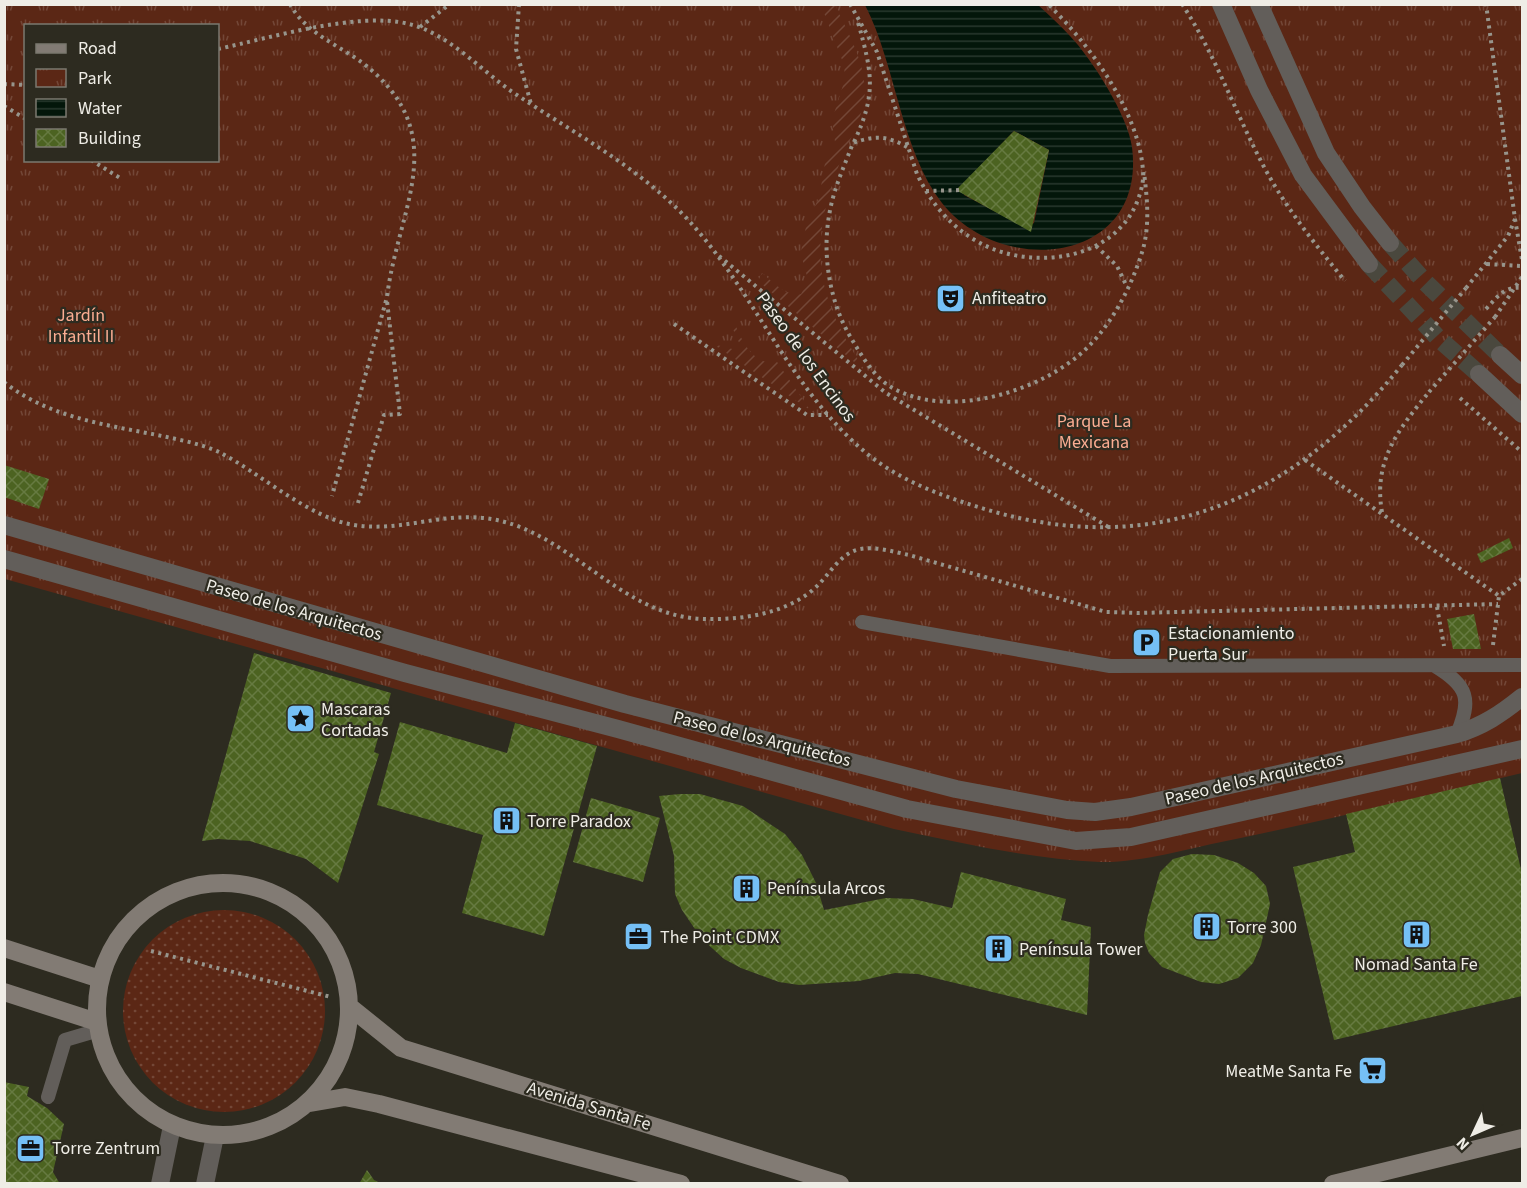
<svg xmlns="http://www.w3.org/2000/svg" width="1527" height="1188" viewBox="0 0 1527 1188" font-family="'Source Sans 3',sans-serif">
	<defs>
		<pattern id="grass-dots" width="8" height="8" patternUnits="userSpaceOnUse" patternTransform="scale(1.5)"><rect width="8" height="8" fill="#5b2715"/><path d="M2 2h.1M6 6h.1" fill="none" stroke="#734737" stroke-width="1.8" stroke-linecap="round"/></pattern>
		<pattern id="park-tufts" width="24" height="20" patternUnits="userSpaceOnUse" patternTransform="scale(1.5)"><rect width="24" height="20" fill="#5b2715"/><path d="M3 7l-1-3M5 7V3M7 7l1-3M15 17l-1-3M17 17v-4M19 17l1-3" fill="none" stroke="#734737"/></pattern>
		<pattern id="garden-furrows" width="10" height="10" patternUnits="userSpaceOnUse" patternTransform="scale(1.5)"><rect width="10" height="10" fill="#5b2715"/><path d="M-1 1l2-2M0 10L10 0M9 11l2-2" fill="none" stroke="#734737"/></pattern>
		<pattern id="water-rules" width="6" height="5" patternUnits="userSpaceOnUse" patternTransform="scale(1.5)"><rect width="6" height="5" fill="#03160a"/><path d="M0 2.5h6" fill="none" stroke="#28382e"/></pattern>
		<pattern id="building-cross-hatch" width="8" height="8" patternUnits="userSpaceOnUse" patternTransform="scale(1.5)"><rect width="8" height="8" fill="#4c6321"/><path d="M0 0l8 8M0 8l8-8" fill="none" stroke="#667a41"/></pattern>
	</defs>
	<rect width="100%" height="100%" fill="#2d2b20"/>
	<path fill="url(#grass-dots)" d="M123 1011a101 101 0 1 1 202 0a101 101 0 1 1-202 0Z"/>
	<path fill="url(#park-tufts)" fill-rule="evenodd" d="M4 5H1522V773C1424 796 1325 821 1226 841 1187 849 1139 863 1100 862 1030 859 962 843 894 829L5 579ZM26 26H218V160H26Z"/>
	<path fill="url(#garden-furrows)" d="M821 5H835C848 33 869 68 864 100 861 122 847 144 839 165 807 251 816 296 866 372L758 281 762 273C774 283 785 296 801 294L808 280 801 254 802 245 807 222 819 198 825 163 835 142 832 120 845 79 844 65Z
		M733 320C740 335 748 358 767 362L773 356 810 410 713 344 740 351 741 347 732 327Z"/>
	<path fill="url(#water-rules)" fill-rule="evenodd" d="M865 5H1038C1049 15 1060 25 1070 36 1092 59 1128 116 1132 147 1147 264 1002 279 942 203 901 151 896 65 865 5ZM1014 131 1049 150 1034 223 1026 228 964 195 963 184Z"/>
	<path fill="url(#building-cross-hatch)" d="M1014 131 1049 150 1031 232 956 190Z
		M4 465 49 479 39 509 4 497Z
		M1509 538 1513 548 1481 563 1477 554Z
		M1474 614 1481 649H1453L1447 619Z
		M254 653 391 693 374 752 379 754 338 883 306 859 250 841 218 839 202 841Z
		M400 722 507 753 515 723 597 746 544 936 462 913 483 835 377 805Z
		M1500 778 1522 874V996L1334 1040 1293 867 1355 852 1346 814Z
		M680 794H700L743 806 785 834 802 855 816 883 824 910 886 898 913 899 952 908 961 872 1066 899 1061 920 1091 927 1087 1015 918 974 895 973 859 981 799 985 779 982 741 968 724 959 701 938 682 910 675 894 674 856 659 796Z
		M591 798 660 818 643 882 573 862Z
		M1192 854 1214 855 1238 863 1254 873 1266 886 1270 904 1261 945 1253 963 1238 978 1219 984 1201 982 1162 967 1149 953 1145 943 1144 935 1148 915 1160 872 1173 859Z
		M4 1082 29 1087 27 1096 47 1108 64 1124 53 1172 60 1184H4Z
		M367 1170 374 1180 382 1184H359Z"/>
	<g fill="none" stroke-linecap="round" stroke-linejoin="round">
		<path stroke="#4a483e" stroke-width="18" stroke-dasharray="18 9" stroke-linecap="butt" d="M1390 243 1425 282 1500 355
			M1369 264 1439 339 1479 374"/>
		<path stroke="#97958c" stroke-width="4" stroke-dasharray="3 4.5" stroke-linecap="butt" d="M290 4C305 33 339 45 364 64 454 135 398 207 387 297L332 496
			M519 4 516 49 531 104
			M850 4 877 52 917 174C933 208 958 235 993 249 1045 269 1115 256 1137 202 1141 192 1144 181 1143 171 1139 111 1089 44 1048 4
			M1182 4C1215 54 1235 112 1263 165 1285 207 1315 244 1345 281
			M420 27 450 4
			M218 49C270 38 358 11 409 24 447 33 480 69 511 91 573 133 640 167 691 223 755 294 791 390 865 452 901 482 945 497 988 510 1158 560 1294 498 1402 365
			M4 84 26 85
			M4 106 26 119
			M854 142C877 93 872 73 858 22
			M907 147C888 136 875 135 853 143 844 167 833 190 829 216 822 256 830 303 851 338 862 356 873 376 891 387 948 421 1044 391 1088 347 1114 321 1133 283 1143 249 1150 223 1147 198 1144 172
			M91 160 120 178
			M926 191 963 190
			M1515 219 1522 260
			M1096 246 1117 266 1127 287
			M719 256 886 393 1110 528
			M1487 264 1522 266
			M1466 288 1508 236 1515 219 1486 4
			M1486 309C1498 296 1505 286 1522 288
			M1495 317 1522 277
			M674 324 807 415H828
			M4 382C49 418 108 425 162 436 181 440 201 444 219 452 260 473 309 518 354 525 411 534 457 502 520 527 585 553 631 617 704 619 742 620 787 614 816 587 830 574 840 553 860 549 876 546 894 552 909 555L1106 612 1137 613 1498 604
			M1460 398 1522 452
			M1305 460 1499 596
			M358 503 384 415 400 414 387 301
			M1382 512C1373 461 1398 430 1429 392
			M1437 607 1444 646
			M1493 645 1499 596 1522 579
			M151 951 331 997"/>
		<path stroke="#625e5a" stroke-width="14" d="M862 622 1110 666 1522 665
			M1435 666C1468 686 1472 699 1457 734
			M48 1097 65 1040 99 1030"/>
		<path stroke="#625e5a" stroke-width="18" d="M1221 4 1259 90 1303 175 1369 264
			M1259 4 1326 153 1362 207 1390 243
			M1500 355 1522 375
			M1479 374 1522 414
			M4 525 625 704 956 789 1067 810 1095 812 1131 807 1457 734C1483 726 1501 714 1522 697
			M4 559 405 673 618 729 907 809 1076 841 1131 837 1522 749
			M160 1184 172 1126
			M205 1184 215 1136"/>
		<path stroke="#827b74" stroke-width="18" d="M97 1009a126 126 0 1 1 252 0a126 126 0 1 1-252 0Z
			M4 948 100 979
			M4 992 97 1022
			M350 1007 401 1048 840 1184
			M310 1103 345 1097 379 1104 681 1184
			M1333 1184 1522 1138"/>
		<path stroke="#97958c" stroke-width="4" stroke-dasharray="3 4.5" stroke-linecap="butt" d="M1402 365 1466 288
			M1429 392 1495 317"/>
	</g>
	<defs>
		<symbol id="theatre-square" viewBox="-11 -11 22 22"><rect x="-9" y="-9" width="18" height="18" rx="4" fill="#75c0f6" stroke="#2d2b20"/><path d="M-5-5.5Q0-4 5-5.5V0Q5 5 0 6Q-5 5-5 0ZM-3.3-2.5H-1v1.5H-3.3ZM1-2.5H3.3v1.5H1ZM-2.8 1Q0 5.5 2.8 1Z" fill="#111"/></symbol>
		<symbol id="parking-square" viewBox="-11 -11 22 22"><rect x="-9" y="-9" width="18" height="18" rx="4" fill="#75c0f6" stroke="#2d2b20"/><path d="M-3.5-5.5H1a3.5 3.5 0 0 1 0 7H-1V5.5H-3.5ZM-1-3.4V-.6H.8a1.4 1.4 0 0 0 0-2.8Z" fill="#111"/></symbol>
		<symbol id="sight-square" viewBox="-11 -11 22 22"><rect x="-9" y="-9" width="18" height="18" rx="4" fill="#75c0f6" stroke="#2d2b20"/><path d="M0-6L1.8-2.2L6-1.7L2.9 1.2L3.7 5.4L0 3.3L-3.7 5.4L-2.9 1.2L-6-1.7L-1.8-2.2Z" fill="#111"/></symbol>
		<symbol id="building-square" viewBox="-11 -11 22 22"><rect x="-9" y="-9" width="18" height="18" rx="4" fill="#75c0f6" stroke="#2d2b20"/><path d="M-4-6H4V6H1V3H-1V6H-4ZM-2.5-4.3h1.7v1.8h-1.7ZM.8-4.3h1.7v1.8H.8ZM-2.5-1h1.7V.8h-1.7ZM.8-1h1.7V.8H.8Z" fill="#111"/></symbol>
		<symbol id="office-square" viewBox="-11 -11 22 22"><rect x="-9" y="-9" width="18" height="18" rx="4" fill="#75c0f6" stroke="#2d2b20"/><path d="M-6-3h4V-5.5h4V-3h4V5H-6ZM-1-4.5V-3h2v-1.5ZM-6 0V1H6V0Z" fill="#111"/></symbol>
		<symbol id="supermarket-square" viewBox="-11 -11 22 22"><rect x="-9" y="-9" width="18" height="18" rx="4" fill="#75c0f6" stroke="#2d2b20"/><path d="M-6-5.5h2.5l.6 2H6L4.5 2H-2.5L-4.4-4H-6ZM-1.5 3.2a1.3 1.3 0 1 0 .1 0ZM3 3.2a1.3 1.3 0 1 0 .1 0Z" fill="#111"/></symbol>
	</defs>
	<g fill-rule="evenodd">
		<use href="#theatre-square" x="934" y="282" width="33" height="33"/>
		<use href="#parking-square" x="1130" y="626" width="33" height="33"/>
		<use href="#sight-square" x="284" y="702" width="33" height="33"/>
		<use href="#building-square" x="490" y="804" width="33" height="33"/>
		<use href="#building-square" x="730" y="872" width="33" height="33"/>
		<use href="#building-square" x="1190" y="910" width="33" height="33"/>
		<use href="#building-square" x="1400" y="918" width="33" height="33"/>
		<use href="#office-square" x="622" y="920" width="33" height="33"/>
		<use href="#building-square" x="982" y="932" width="33" height="33"/>
		<use href="#supermarket-square" x="1356" y="1054" width="33" height="33"/>
		<use href="#office-square" x="14" y="1132" width="33" height="33"/>
	</g>
	<g text-anchor="middle" dominant-baseline="central" stroke-width="4.5" stroke-linejoin="round" paint-order="stroke">
		<g font-size="18" fill="#efede6" stroke="#2d2b20" text-anchor="start">
			<text x="972" y="298">Anfiteatro</text>
			<text x="1168" y="633">Estacionamiento<tspan x="1168" dy="21">Puerta Sur</tspan></text>
			<text x="321" y="709">Mascaras<tspan x="321" dy="21">Cortadas</tspan></text>
			<text x="527" y="821">Torre Paradox</text>
			<text x="767" y="888">Península Arcos</text>
			<text x="1227" y="927">Torre 300</text>
			<text x="660" y="937">The Point CDMX</text>
			<text x="1019" y="949">Península Tower</text>
			<text x="1416" y="964" text-anchor="middle">Nomad Santa Fe</text>
			<text x="1352" y="1071" text-anchor="end">MeatMe Santa Fe</text>
			<text x="52" y="1148">Torre Zentrum</text>
		</g>
		<g font-size="18" fill="#fbad92" stroke="#2d2b20">
			<text x="81" y="315">Jardín<tspan x="81" dy="21">Infantil II</tspan></text>
			<text x="1094" y="421">Parque La<tspan x="1094" dy="21">Mexicana</tspan></text>
		</g>
		<g font-size="18" fill="#efede6" stroke="#2d2b20">
			<text transform="translate(806 357) rotate(54)">Paseo de los Encinos</text>
			<text transform="translate(294 610) rotate(16)">Paseo de los Arquitectos</text>
			<text transform="translate(762 739) rotate(14)">Paseo de los Arquitectos</text>
			<text transform="translate(1254 779) rotate(-13)">Paseo de los Arquitectos</text>
			<text transform="translate(589 1106) rotate(17)">Avenida Santa Fe</text>
		</g>
	</g>
	<rect width="1527" height="1188" fill="none" stroke="#efede6" stroke-width="12"/>
	<rect x="24" y="24" width="195" height="138" fill="#2d2b20" stroke="#7b796f" stroke-width="1.5"/>
	<rect x="36" y="44" width="30" height="9" fill="#827b74" stroke="#7b796f" stroke-width="1.5"/>
	<text x="78" y="54" font-size="18" fill="#efede6">Road</text>
	<rect x="36" y="69" width="30" height="18" fill="url(#park-tufts)" stroke="#7b796f" stroke-width="1.5"/>
	<text x="78" y="84" font-size="18" fill="#efede6">Park</text>
	<rect x="36" y="99" width="30" height="18" fill="url(#water-rules)" stroke="#7b796f" stroke-width="1.5"/>
	<text x="78" y="114" font-size="18" fill="#efede6">Water</text>
	<rect x="36" y="129" width="30" height="18" fill="url(#building-cross-hatch)" stroke="#7b796f" stroke-width="1.5"/>
	<text x="78" y="144" font-size="18" fill="#efede6">Building</text>
	<g transform="translate(1473 1134) rotate(226)" stroke="#2d2b20" stroke-width="4.5" paint-order="stroke">
	<path d="M0-4.5L10 22L0 15L-10 22Z" fill="#efede6"/>
	<text y="-9" font-size="16" font-weight="bold" text-anchor="middle" fill="#efede6">N</text>
	</g>
</svg>
